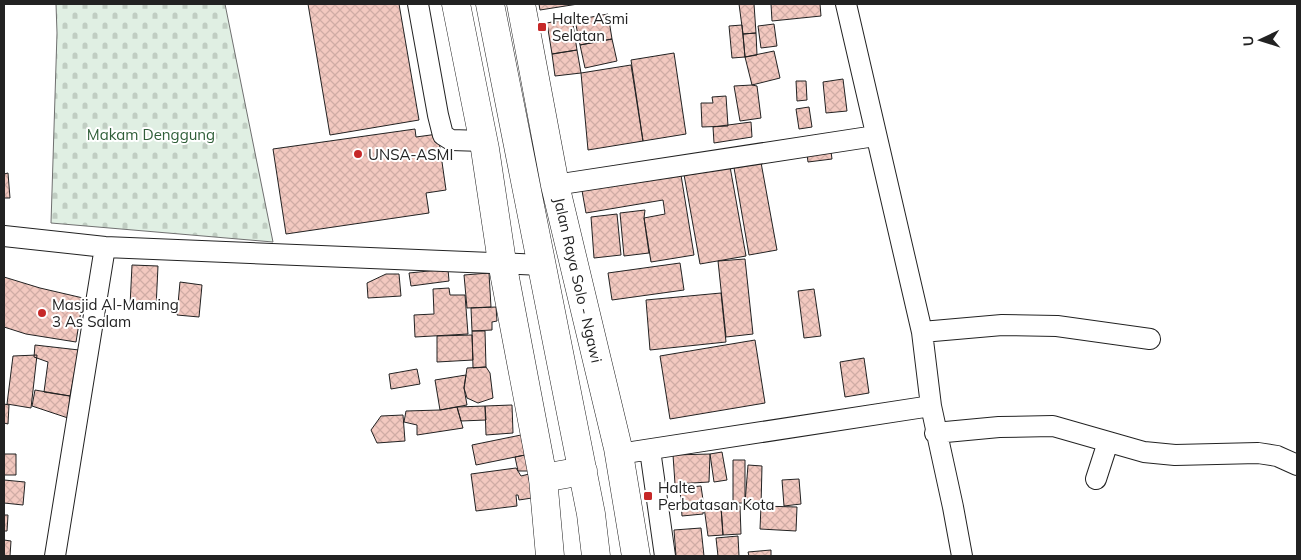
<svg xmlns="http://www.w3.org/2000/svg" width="1301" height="560" viewBox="0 0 1301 560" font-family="Mulish,sans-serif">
	<defs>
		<pattern id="cemetery-stones" width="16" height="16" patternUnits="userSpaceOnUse" patternTransform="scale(1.25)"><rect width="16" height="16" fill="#e0efe3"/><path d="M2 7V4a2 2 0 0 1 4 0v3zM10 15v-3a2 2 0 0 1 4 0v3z" fill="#c0cdc2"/></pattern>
		<pattern id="building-cross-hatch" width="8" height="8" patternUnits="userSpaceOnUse" patternTransform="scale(1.25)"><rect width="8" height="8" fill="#f3c9c0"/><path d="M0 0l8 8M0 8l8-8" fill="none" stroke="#d0aca5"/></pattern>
	</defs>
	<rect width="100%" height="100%" fill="#fff"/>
	<path fill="url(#cemetery-stones)" stroke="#6f6f6f" d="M56 4H225L273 242 51 223 57 33Z"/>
	<path fill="url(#building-cross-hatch)" stroke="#222" d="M308 4H399L419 120 330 135Z
		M539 4H578L540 10Z
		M739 4H754L756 33 743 34Z
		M771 4H820L821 16 772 21Z
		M608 14 612 39 580 45 575 20Z
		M572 18 577 50 552 54 547 23Z
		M774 24 777 46 761 48 758 26Z
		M742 25 745 57 732 58 729 26Z
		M756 33 757 55 745 57 743 34Z
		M612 39 617 61 585 68 580 45Z
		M577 50 581 73 555 76 552 54Z
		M774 51 780 78 752 85 745 57Z
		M674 53 686 134 643 141 631 60Z
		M631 65 643 141 588 150 581 73Z
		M843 79 847 111 826 113 823 82Z
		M796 81H806L807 100 797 101Z
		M752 85 757 86 761 118 740 121 734 86Z
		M726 96 728 126 702 127 701 103H713L712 97Z
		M809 107 812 127 799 129 796 109Z
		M751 122 752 137 714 143 713 127Z
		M415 129 416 137 438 134 446 190 426 193 429 213 286 234 273 149Z
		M830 144 832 159 808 162 806 147Z
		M760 157 777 250 749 255 733 162Z
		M729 161 746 256 700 264 683 169Z
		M680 169 694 255 651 262 644 218 665 214 663 200 586 213 581 185Z
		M8 173 10 198H4V174Z
		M645 210 644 218 649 253 624 256 620 213Z
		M617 214 621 255 594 258 591 217Z
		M745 259 753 334 726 337 718 261Z
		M680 263 684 290 612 300 608 273Z
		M132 265 158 266 156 308 130 306Z
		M448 269 449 281 411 286 409 273Z
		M489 273 491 307 467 308 464 275Z
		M386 274H399L401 296 368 298 367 283Z
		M4 277 40 288 83 298 76 342 26 334 4 327Z
		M180 282 202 285 199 317 177 315Z
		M449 288 450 295H465L468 334 415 337 414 315 434 314 433 289Z
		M814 289 821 336 804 338 798 291Z
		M721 293 726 342 650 350 646 300Z
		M496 307 497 321 492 322V330L472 331 471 308Z
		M472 331H485L486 367 473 368Z
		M472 335 473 360 437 362V336Z
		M755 340 765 403 670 419 660 356Z
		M35 345 79 350 70 396 44 392 48 362 34 357Z
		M37 355 31 408 7 404 13 356Z
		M864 358 869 393 845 397 840 362Z
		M486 367 490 373 493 398 478 403 467 398 464 388 467 368Z
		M417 369 420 384 391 389 389 374Z
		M466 375 464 388 467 405 440 410 435 380Z
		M35 390 70 396 68 418 32 406Z
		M4 404 9 405 8 424 4 423Z
		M512 405 513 433 486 435 485 406Z
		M485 406 486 420 461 421 457 407Z
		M457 407 463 428 417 435V425L404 422 406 411 440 410Z
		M403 415 405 441 377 443 371 430 381 416Z
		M521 435 525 455 476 465 472 445Z
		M722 452 727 480 714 482 710 454Z
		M4 454H16V475H4Z
		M710 454 709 482 675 484 673 455Z
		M525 455 532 471H518L515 457Z
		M733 460H745V503H733Z
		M748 465 762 466 761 506 745 503Z
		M516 468 521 476 529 474 532 498 519 500 518 495H516L517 506 476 511 471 474Z
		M799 479 801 504 784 506 782 480Z
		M4 480 25 482 23 505 4 503Z
		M701 486 704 507 703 514 682 516 680 488Z
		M740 506 741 534 723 535 721 507Z
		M761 506 797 507 796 531 760 529Z
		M704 507H721L723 535 708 536Z
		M4 515H8L7 531H4Z
		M701 528 704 556H676L674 530Z
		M738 536 739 556H718L716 538Z
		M4 540 11 541 10 556H4Z
		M771 550V556H749L748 552Z"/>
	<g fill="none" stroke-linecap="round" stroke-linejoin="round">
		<defs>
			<path id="street" d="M418 4 438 115 443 135 451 140 483 141
				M846 4 922 332 931 406 953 507 962 556
				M555 185 875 136
				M4 236 105 247 542 265
				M922 332 1002 325 1057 326 1150 339
				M935 433 999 427 1053 426 1144 452 1175 455 1258 453 1277 456 1297 465
				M650 450 665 556
				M619 454 931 406
				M1096 479 1108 442
				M55 556 105 247"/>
			<path id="secondary" d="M456 4 485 149 502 262 543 478 550 556"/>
			<path id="highway" d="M490 4 591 514 596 556
				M521 4 555 185 618 448 636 556
				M543 478 583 471"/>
		</defs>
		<use href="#street" stroke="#222" stroke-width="22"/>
		<use href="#secondary" stroke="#222" stroke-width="29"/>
		<use href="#highway" stroke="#222" stroke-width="29"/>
		<use href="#street" stroke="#fff" stroke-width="20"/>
		<use href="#secondary" stroke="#fff" stroke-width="28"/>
		<use href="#highway" stroke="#fff" stroke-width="28"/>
	</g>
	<g fill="#c62828" stroke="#fff" stroke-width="2">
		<rect x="537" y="22" width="10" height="10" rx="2.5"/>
		<circle cx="358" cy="154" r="5"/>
		<circle cx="42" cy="313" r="5"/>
		<rect x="643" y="491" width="10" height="10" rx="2.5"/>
	</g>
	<g text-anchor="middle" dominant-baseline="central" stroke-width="4" stroke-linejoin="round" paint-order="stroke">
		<g font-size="15" fill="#222" stroke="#fff" text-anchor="start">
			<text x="552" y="18">Halte Asmi<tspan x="552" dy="17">Selatan</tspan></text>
			<text x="368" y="154">UNSA-ASMI</text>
			<text x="52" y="304">Masjid Al-Maming<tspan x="52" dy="17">3 As Salam</tspan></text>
			<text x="658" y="487">Halte<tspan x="658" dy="17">Perbatasan Kota</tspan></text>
		</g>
		<g font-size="15" fill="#2f5e38" stroke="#fff">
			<text x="151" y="134">Makam Denggung</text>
		</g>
		<g font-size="15" fill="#222" stroke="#fff">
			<text transform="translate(578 280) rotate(77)">Jalan Raya Solo - Ngawi</text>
		</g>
	</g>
	<rect width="1301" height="560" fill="none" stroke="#222222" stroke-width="10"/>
	<g transform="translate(1261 40) rotate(266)" stroke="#ffffff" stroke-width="4" paint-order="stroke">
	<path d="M0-4L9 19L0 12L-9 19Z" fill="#222222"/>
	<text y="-8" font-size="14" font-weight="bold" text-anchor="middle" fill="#222222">U</text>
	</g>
</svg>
